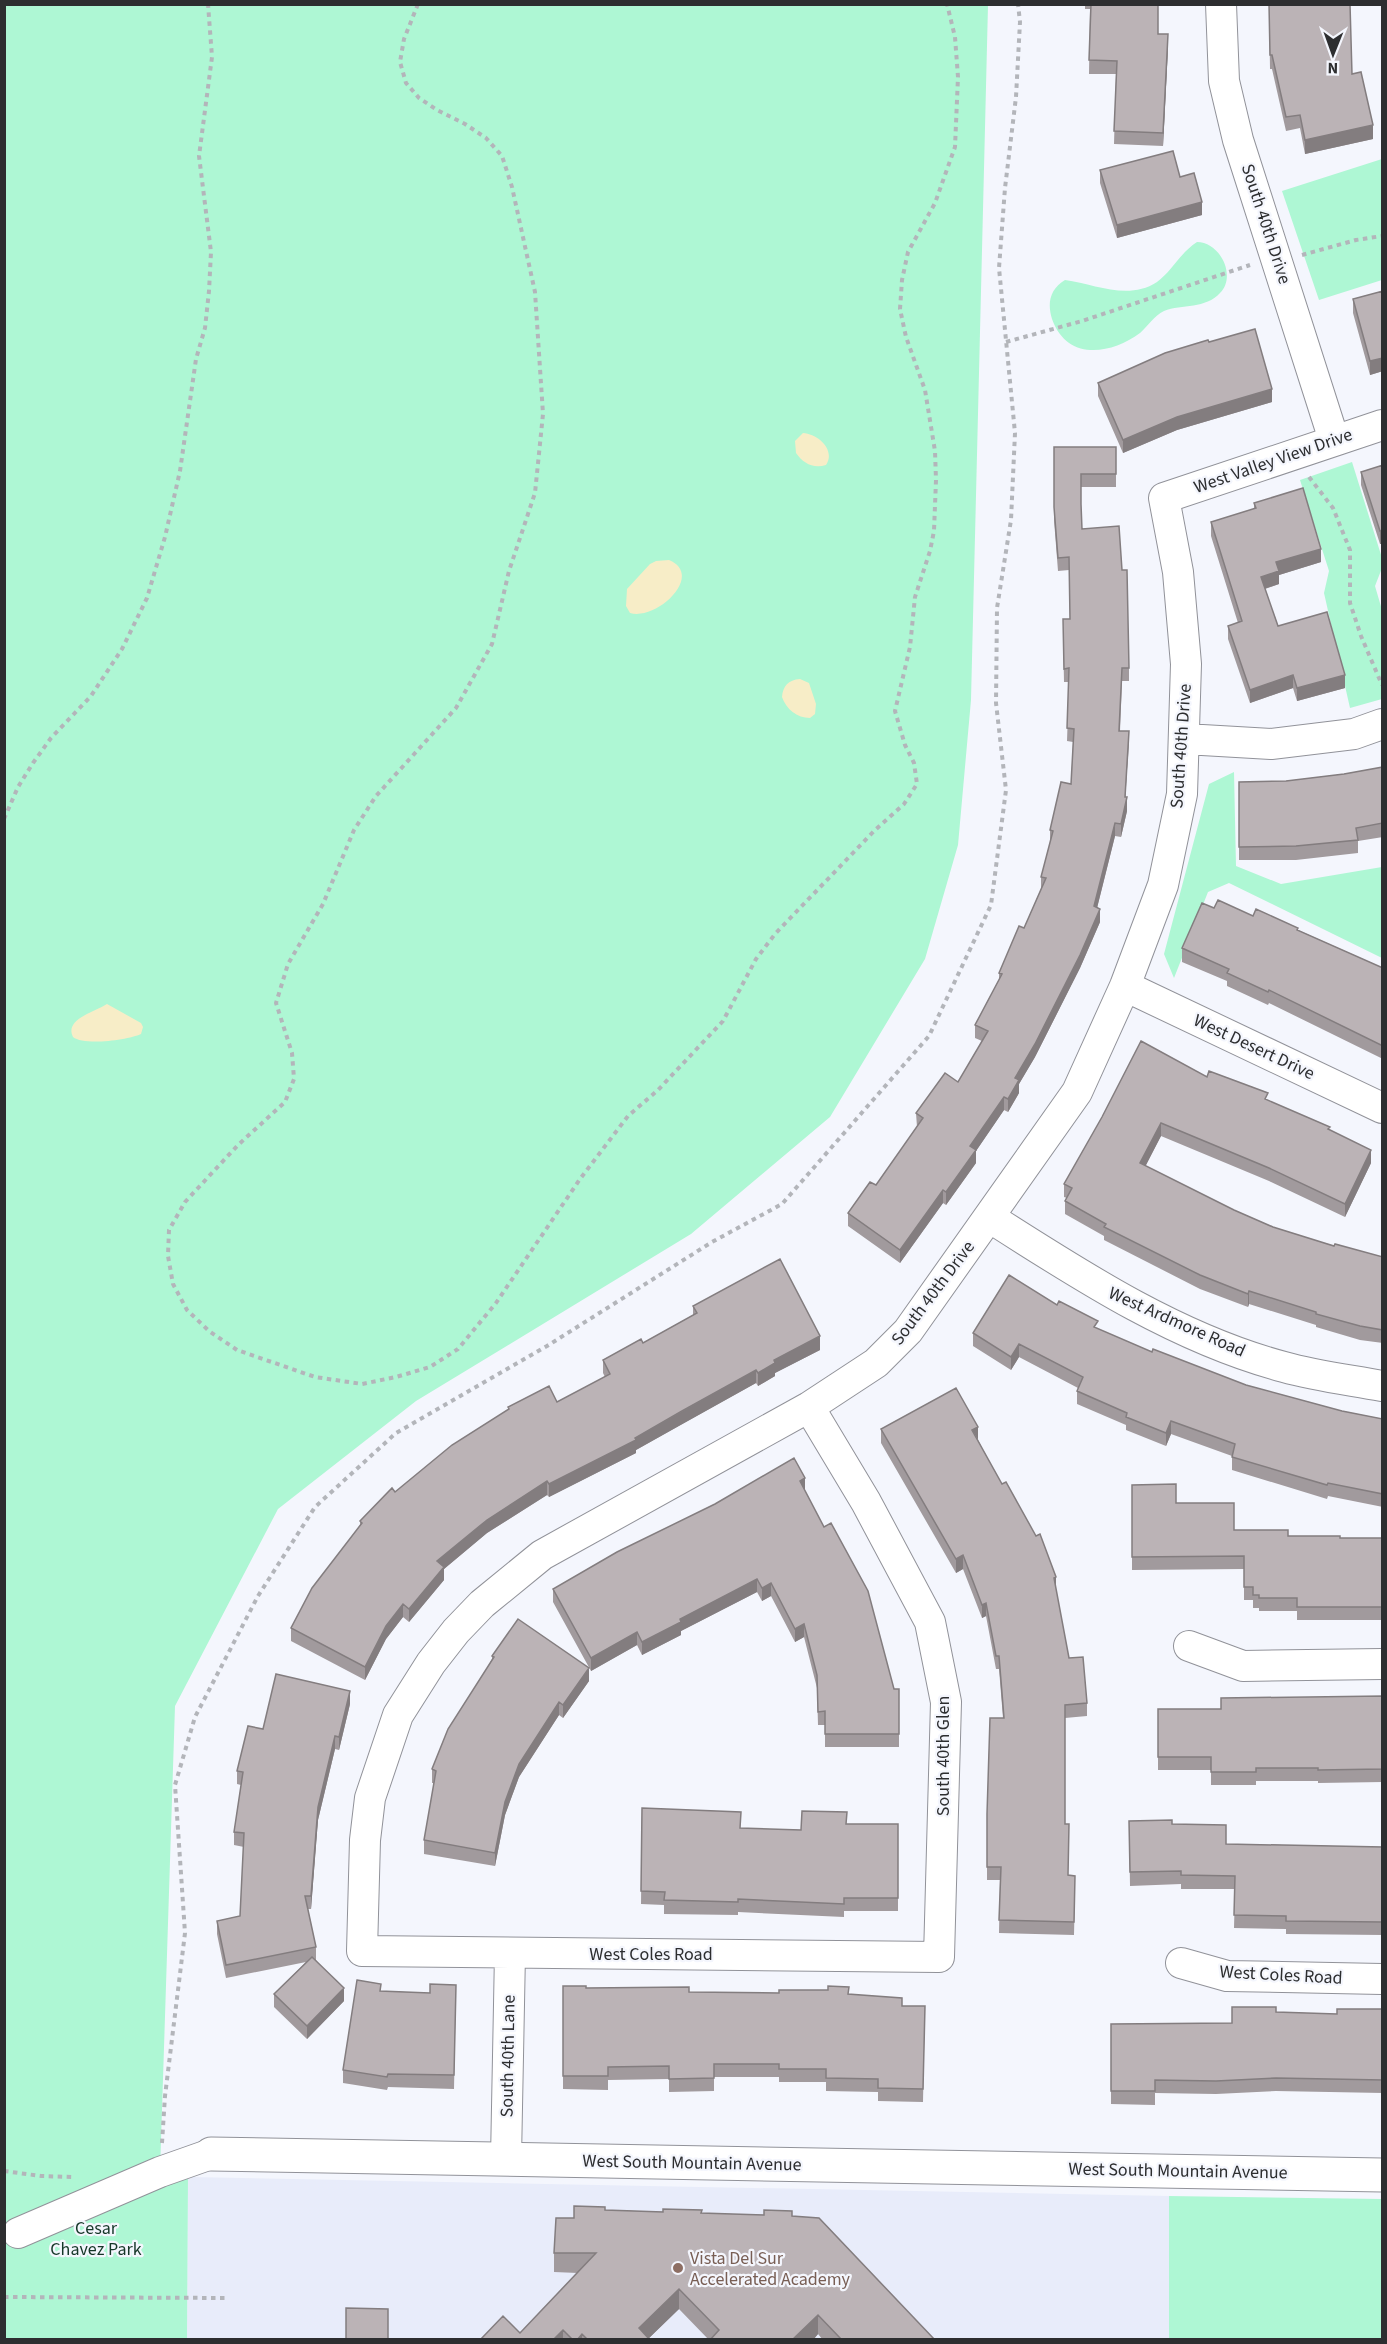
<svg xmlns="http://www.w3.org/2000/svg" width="1387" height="2344" viewBox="0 0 1387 2344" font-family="'Source Sans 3',sans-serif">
	<rect width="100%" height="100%" fill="#f4f6fd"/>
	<path fill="#e8ecfa" d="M188 2177 1169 2196V2339L187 2340Z"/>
	<path fill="#aef7d4" d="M4 5H988L971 700 958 845 925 959 830 1117 691 1234 416 1401 278 1509 175 1706 160 2172 188 2177 187 2339H5Z
		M1382 159V280L1319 300 1282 191Z
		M1197 242C1220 242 1237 276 1220 293 1206 309 1182 304 1164 311 1154 316 1148 326 1140 333 1110 355 1067 361 1052 319 1047 303 1050 289 1065 280 1095 284 1128 301 1157 282 1172 271 1181 252 1197 242Z
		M1352 462 1382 558V568L1375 586 1382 610V699L1350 708 1324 593 1329 571 1300 480Z
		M1234 772 1236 866 1281 884 1382 867V958L1229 883 1208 892 1174 978 1164 954 1209 784Z
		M1169 2196 1382 2199V2339H1169Z"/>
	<path fill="#f7edc7" d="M803 433C818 434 836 450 826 465 813 469 803 463 796 453L795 441Z
		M669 560C705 575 657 621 630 613L626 606 627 589 650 564 656 561Z
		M800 679 809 683 816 704 815 714 810 718C797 718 786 709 782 697 783 686 788 680 800 679Z
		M107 1004 141 1023 143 1027 141 1034C128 1040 84 1046 73 1037 64 1019 95 1012 107 1004Z"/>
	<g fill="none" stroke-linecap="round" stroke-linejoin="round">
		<defs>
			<path id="street" d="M1221 4 1224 81 1238 140 1334 440
				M1185 739 1271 744 1354 734 1382 724
				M1125 986 1382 1108
				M989 1217C1081 1276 1178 1339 1284 1367 1316 1376 1350 1380 1382 1386
				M809 1407 866 1502 930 1622 946 1702 939 1957 362 1951 365 1840 370 1798 398 1715 431 1663 456 1631 482 1604 542 1555 809 1407 876 1363 908 1331 1077 1092 1125 986 1163 885 1182 794 1186 664 1178 572 1164 498 1382 425
				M1189 1646 1243 1666 1382 1664
				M1181 1963 1227 1976 1382 1979
				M506 2159 510 1953
				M18 2233 160 2172 211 2154"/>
			<path id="secondary" d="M211 2154 1382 2175"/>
		</defs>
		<use href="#street" stroke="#919299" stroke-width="32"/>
		<use href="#secondary" stroke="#919299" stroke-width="35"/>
		<path stroke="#b3b5ba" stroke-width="4" stroke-dasharray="4.5 4.5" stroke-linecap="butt" d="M418 4 404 39 400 62 406 83 419 98 437 110 465 124 486 138 502 156 512 187 535 292 543 414 535 493 509 571 492 644 456 708 376 796 354 830 323 904 288 964 276 1003 292 1053 294 1079 285 1102 238 1145 185 1202 169 1230 168 1256 173 1284 187 1310 209 1331 237 1350 315 1377 362 1384 396 1377 430 1367 458 1349 496 1303 580 1179 628 1116 658 1090 723 1021 756 959 775 934 874 831 904 804 917 784 914 763 905 745 895 711 910 647 915 597 930 551 934 531 936 480 935 451 925 390 906 337 900 309 902 280 908 252 935 203 955 147 958 77 955 37 947 4
			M1302 255 1356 240 1382 236
			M1006 342 1082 321 1250 265
			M1309 477 1333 508 1350 550V603L1361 636 1382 685
			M4 819 18 787 33 763 51 738 91 696 122 649 147 598 165 537 180 471 196 359 205 328 209 291 211 252 199 156 212 57 208 4
			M162 2143 165 2096 185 1933 175 1785 195 1717 258 1596 315 1507 396 1433 547 1346 712 1242 782 1204 929 1036 991 905 1006 790 996 703 997 608 1011 520 1015 433 999 268 1005 188 1016 97 1020 22 1018 4
			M4 2171 41 2176 73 2177
			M4 2297 226 2298"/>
		<use href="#street" stroke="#fff" stroke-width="30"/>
		<use href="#secondary" stroke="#fff" stroke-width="33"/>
	</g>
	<path fill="#a19a9d" d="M1085 4H1158V34L1168 47 1163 146 1114 144 1116 74H1089L1090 9H1085Z
		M1269 4 1352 74 1373 139 1305 154 1300 128 1286 131 1272 69H1270Z
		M1100 170 1180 177 1202 215 1117 238 1100 183Z
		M1383 291V371L1370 375 1353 313V299Z
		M1209 342 1272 402 1177 430 1123 453 1098 396V383Z
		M1054 447H1116V487H1081V505L1082 529 1129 668V681H1122L1120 731 1129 744 1125 797 1127 811 1121 837 1115 836 1097 908 1100 922 1080 968 1035 1057 1019 1084V1093L1008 1112 1004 1110 976 1151V1163L946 1205 943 1203 900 1263 848 1226V1213L876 1185 917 1127 916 1113 958 1082 982 1041 975 1038V1025L999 980V973L1024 928 1041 889V877L1050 843V830L1071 784 1073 742 1067 741 1069 682H1064L1063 632 1070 619 1069 570 1058 571 1054 520Z
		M1383 465V544H1380L1361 485V472Z
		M1254 503 1321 562 1279 575V584L1265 589 1278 626 1345 688 1297 701 1293 688 1250 703 1228 639V626L1238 623 1211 536V522L1254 509Z
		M1383 767V837L1358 841V853L1296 860H1239V782L1286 781 1344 774Z
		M1214 908 1253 916 1298 930 1383 968V1059L1269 1003 1268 1005 1227 986V981L1182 962V948Z
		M1207 1077 1268 1100 1330 1130 1371 1163 1345 1217 1269 1181 1161 1136 1145 1166 1234 1210 1273 1227 1334 1246 1383 1257V1343L1360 1340 1316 1327V1325L1249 1304 1248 1307 1200 1289 1104 1240V1236L1065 1214V1201L1067 1198 1064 1197V1184Z
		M1057 1305 1098 1329 1152 1352 1246 1385 1342 1411 1383 1419V1507L1328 1496 1327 1499 1232 1470V1456L1171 1434 1166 1446 1126 1430V1425L1077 1404V1391L1078 1388 1019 1357 1011 1370 973 1346V1333Z
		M693 1306 820 1350 775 1373V1376L758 1386 756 1383 682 1424 636 1450V1453L549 1497 547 1495 487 1533 444 1569V1580L409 1622 403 1617 386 1639 365 1680 291 1641V1628L360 1525V1521L395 1492 508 1410V1407L557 1402 605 1377 603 1373V1360L643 1343 693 1315Z
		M881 1429 978 1440 1056 1590 1069 1658 1087 1703V1716L1065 1718V1824L1068 1875 1075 1889 1074 1935 999 1933 1000 1880H987V1814L1003 1718 999 1669H996L986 1616 982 1618 963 1569 956 1573 881 1443Z
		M1132 1485 1176 1503 1234 1530 1288 1536 1340 1538H1383V1620H1297V1611H1259V1608H1253V1600H1244V1569L1132 1570Z
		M805 1491 894 1689H899V1747H825V1725H818L817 1688 804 1637 795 1642 771 1596 762 1601 757 1592 681 1631V1635L642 1655 637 1645 591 1671 553 1602V1589Z
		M492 1656 589 1681 563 1718 559 1715 519 1777 505 1815 495 1866 424 1854V1840L434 1783H432V1769L492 1659Z
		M1383 1696V1782L1318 1783V1781H1256V1785H1211V1770H1158V1709H1221Z
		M350 1704 339 1750 335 1749 318 1820 311 1909H308L316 1947V1960L344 2001 307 2039 274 2007V1994L306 1962 226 1978 217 1934V1921L240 1916 244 1847 234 1845V1832L241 1785 237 1784V1771Z
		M642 1808 741 1828 801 1830 847 1824H898V1911H844V1917L738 1912V1915L664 1914V1905L641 1904Z
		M1129 1821 1172 1824 1226 1844 1383 1847V1935L1286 1934V1929L1234 1928 1235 1889H1181V1884L1130 1886Z
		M456 1985 454 2089 388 2087 387 2090 343 2083V2070L381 1991 430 1993Z
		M563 1986 586 1988 689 1992 849 1994 902 2006H925L923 2102 878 2101V2092L826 2091V2082H779V2077H714V2091L669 2092V2079L608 2080V2090L563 2089Z
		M1383 2009V2093L1276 2091 1216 2094 1155 2093V2105L1111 2104V2024L1232 2023 1276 2012 1337 2014Z
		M605 2210 792 2216 935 2340H823L818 2334 813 2340H709L679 2309 649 2338 650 2340H480L520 2333 578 2273 554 2272V2253L574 2218Z"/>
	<path fill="#837d7f" d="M1168 34V47L1163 146V133Z
		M1373 125V139L1305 154V140Z
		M1202 202V215L1117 238V225Z
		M1383 358V371L1370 375V361Z
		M1272 389V402L1177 430 1123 453V440L1177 417Z
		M1383 530V544H1380V531Z
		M1321 549V562L1279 575V584L1261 590V577L1276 562Z
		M1293 675V688L1250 703V690Z
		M1345 675V688L1297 701V688Z
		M1129 731 1125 806 1127 797V811L1121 837V824L1125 797Z
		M1115 823V836L1094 920V906Z
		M1100 909V922L1080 968 1035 1057 1019 1084V1093L1008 1112V1099L1015 1078Z
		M1004 1097V1110L976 1151V1163L946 1205V1192L970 1146Z
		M1161 1123V1136L1140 1177V1163Z
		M1371 1150V1163L1345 1217V1204Z
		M943 1190V1203L900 1263V1250Z
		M1249 1291V1304L1248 1307V1294Z
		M820 1336V1350L775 1373V1376L758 1386V1373L774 1360Z
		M1019 1344V1357L1011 1370V1357Z
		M756 1370V1383L636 1450V1453L549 1497V1484L635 1438Z
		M1171 1421V1434L1166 1446V1433Z
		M978 1427V1440L972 1430Z
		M805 1478V1492L800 1481Z
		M547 1481V1495L487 1533 444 1569V1580L409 1622V1609L437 1561 487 1520Z
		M963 1555V1569L956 1573V1559Z
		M1056 1577V1590L1054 1578Z
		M757 1579V1592L681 1631V1635L642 1655V1642L680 1619Z
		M771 1583V1596L762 1601V1588Z
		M986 1603V1616L982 1618V1605Z
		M403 1604V1617L386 1639 365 1680V1667L386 1626Z
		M804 1624V1637L795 1642V1629Z
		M637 1632V1645L591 1671V1658Z
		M589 1668V1681L563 1718V1705Z
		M350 1691V1704L339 1750V1737Z
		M559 1702V1715L519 1777 505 1815 495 1866V1853L505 1802 519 1764Z
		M335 1736V1749L318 1820 311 1909V1896L318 1807Z
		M344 1988V2001L307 2039V2026Z
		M679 2289V2309L647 2340 639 2328Z
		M818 2315V2334L813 2340H792Z
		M563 2330V2340H553Z
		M582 2334V2340H577Z"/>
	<path fill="#bbb3b6" stroke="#837d7f" stroke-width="1.5" d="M1091 4H1158V34H1168L1163 133 1114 131 1117 61 1089 60Z
		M1269 4H1350L1352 74 1361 72 1373 125 1305 140 1300 115 1286 117 1272 55H1270Z
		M1173 151 1180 177 1194 173 1202 202 1117 225 1100 170Z
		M1383 291V358L1370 361 1353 299Z
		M1255 329 1272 389 1177 417 1123 440 1098 383 1165 353 1208 340 1209 342Z
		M1054 447H1116V474H1081V504L1082 529 1119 526 1122 570H1127L1129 668H1122L1119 731H1129L1125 797H1127L1121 824 1115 823 1094 906 1100 909 1080 955 1035 1044 1015 1078 1019 1080 1008 1099 1004 1097 970 1146 976 1150 946 1192 943 1190 900 1250 848 1213 870 1182 876 1185 923 1118 916 1113 945 1073 958 1082 988 1031 975 1025 1002 974 999 973 1019 926 1024 928 1046 878 1041 877 1053 831 1050 830 1061 782 1071 784 1074 729 1067 728 1069 668 1064 669 1063 619H1070L1069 557 1058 558 1054 507Z
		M1383 465V530L1380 531 1361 472Z
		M1303 488 1321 549 1276 562 1279 571 1261 577 1278 626 1327 612 1345 675 1297 688 1293 675 1250 690 1228 626 1242 621 1211 522 1256 508 1254 503Z
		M1383 767V823L1356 828 1358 840 1296 846 1239 847V782L1286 781 1344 774Z
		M1218 900 1253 916 1256 909 1298 928 1297 930 1383 968V1046L1269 990 1268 992 1227 973 1229 969 1182 948 1202 903 1214 908Z
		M1141 1041 1207 1077 1209 1071 1268 1093 1265 1099 1330 1127 1328 1129 1371 1150 1345 1204 1269 1168 1161 1123 1140 1163 1234 1210 1273 1227 1334 1246 1335 1244 1383 1257V1330L1360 1326 1316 1314V1312L1249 1291 1248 1294 1200 1275 1104 1227 1106 1224 1065 1201 1072 1188 1064 1184 1102 1117Z
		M780 1259 820 1336 774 1360 775 1363 758 1373 756 1370 682 1411 635 1438 636 1440 549 1484 547 1481 487 1520 437 1561 444 1567 409 1609 403 1604 386 1626 365 1667 291 1628 312 1588 362 1523 360 1521 392 1488 395 1492 452 1445 509 1409 508 1407 549 1386 557 1402 610 1374 603 1360 641 1339 643 1343 697 1313 693 1306Z
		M1009 1275 1057 1305 1059 1301 1098 1321 1094 1327 1152 1352 1153 1349 1246 1385 1342 1411 1383 1419V1494L1328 1483 1327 1485 1232 1457 1235 1444 1171 1421 1166 1433 1126 1417 1127 1413 1077 1391 1083 1377 1019 1344 1011 1357 973 1333Z
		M956 1388 978 1427 972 1430 1002 1484 1006 1482 1036 1536 1040 1534 1056 1577 1054 1578 1069 1658 1083 1657 1087 1703 1065 1705V1824H1069L1068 1875 1075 1876 1074 1922 999 1920 1001 1867H987V1814L990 1718H1004L999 1656H996L986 1603 982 1605 963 1555 956 1559 881 1429Z
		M794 1458 805 1478 800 1481 824 1527 831 1523 868 1591 894 1689H899V1734H825V1711L818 1712 817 1675 804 1624 795 1629 771 1583 762 1588 757 1579 680 1619 681 1622 642 1642 637 1632 591 1658 553 1589 617 1552 715 1504Z
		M1176 1484V1503H1234V1530H1288V1536H1340V1538H1383V1607H1297V1598H1259V1595H1253V1587H1244V1556L1132 1557V1485Z
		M518 1619 589 1668 563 1705 559 1702 519 1764 505 1802 495 1853 424 1840 436 1771 432 1769 448 1729 494 1657 492 1656Z
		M276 1674 350 1691 339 1737 335 1736 318 1807 311 1896H305L316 1947 226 1965 217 1921 240 1916 244 1833 234 1832 243 1772 237 1771 248 1726 263 1729Z
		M1383 1696V1769L1318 1770V1768H1256V1772H1211V1757H1158V1709H1221V1698Z
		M642 1808 741 1812 740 1828 801 1830 802 1811 847 1812 846 1824H898V1898H844V1904L738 1899V1902L664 1900 665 1892 641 1891Z
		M1172 1820V1824L1226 1825V1844L1383 1847V1922L1286 1921V1916L1234 1915 1235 1876 1181 1875V1871L1130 1872 1129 1821Z
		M312 1957 344 1988 307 2026 274 1994Z
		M357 1980 381 1984 380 1991 430 1993V1984L456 1985 454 2075 388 2074 387 2077 343 2070Z
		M563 1986H586V1988L689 1987V1992L779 1993V1990H828V1986L849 1987 848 1994 902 1998V2006H925L923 2089 878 2088V2079L826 2078V2069H779V2064H714V2078L669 2079V2066L608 2067V2076H563Z
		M1232 2007H1276V2012L1337 2014V2009H1383V2080L1276 2078 1216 2081 1155 2080V2091H1111V2024L1232 2023Z
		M574 2206 605 2207V2210L663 2212V2209L702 2210 701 2213 764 2215V2210L792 2211V2216L819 2218 935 2340H842L818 2315 792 2340H710L719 2330 679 2289 639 2328 650 2340H588L582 2334 577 2340H573L563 2330 553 2340H480L503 2316 520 2333 596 2253H554L556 2218H574Z
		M346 2308 388 2309V2340H346Z"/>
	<circle fill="#8d6e63" stroke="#f4f6fd" stroke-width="2" cx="678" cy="2268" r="6"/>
	<g text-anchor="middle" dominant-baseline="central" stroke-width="4.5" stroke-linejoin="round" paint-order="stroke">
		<g font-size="18" fill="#2d2e30" stroke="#f4f6fd">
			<text transform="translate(1266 224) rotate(72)">South 40th Drive</text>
			<text transform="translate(1273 461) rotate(-19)">West Valley View Drive</text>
			<text transform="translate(1181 746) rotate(-86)">South 40th Drive</text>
			<text transform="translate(1254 1047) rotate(25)">West Desert Drive</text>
			<text transform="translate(933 1293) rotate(-53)">South 40th Drive</text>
			<text transform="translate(1177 1322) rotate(24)">West Ardmore Road</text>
			<text transform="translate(943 1756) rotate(-90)">South 40th Glen</text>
			<text x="651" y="1954">West Coles Road</text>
			<text transform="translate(1281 1975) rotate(3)">West Coles Road</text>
			<text transform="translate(508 2056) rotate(-89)">South 40th Lane</text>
			<text transform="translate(692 2163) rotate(1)">West South Mountain Avenue</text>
			<text transform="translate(1178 2171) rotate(1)">West South Mountain Avenue</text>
		</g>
		<g font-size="18" fill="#153728" stroke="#f4f6fd">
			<text x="96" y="2228">Cesar<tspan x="96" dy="21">Chavez Park</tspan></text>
		</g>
		<g font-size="18" fill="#785e54" stroke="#f4f6fd" text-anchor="start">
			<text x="690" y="2258">Vista Del Sur<tspan x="690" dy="21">Accelerated Academy</tspan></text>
		</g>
	</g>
	<rect width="1387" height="2344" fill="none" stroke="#2d2e30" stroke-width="12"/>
	<g transform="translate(1333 54) rotate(181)" stroke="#f4f6fd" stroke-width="4.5" paint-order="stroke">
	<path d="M0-4.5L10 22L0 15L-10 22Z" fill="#2d2e30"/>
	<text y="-9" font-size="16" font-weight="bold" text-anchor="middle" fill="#2d2e30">N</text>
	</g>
</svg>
